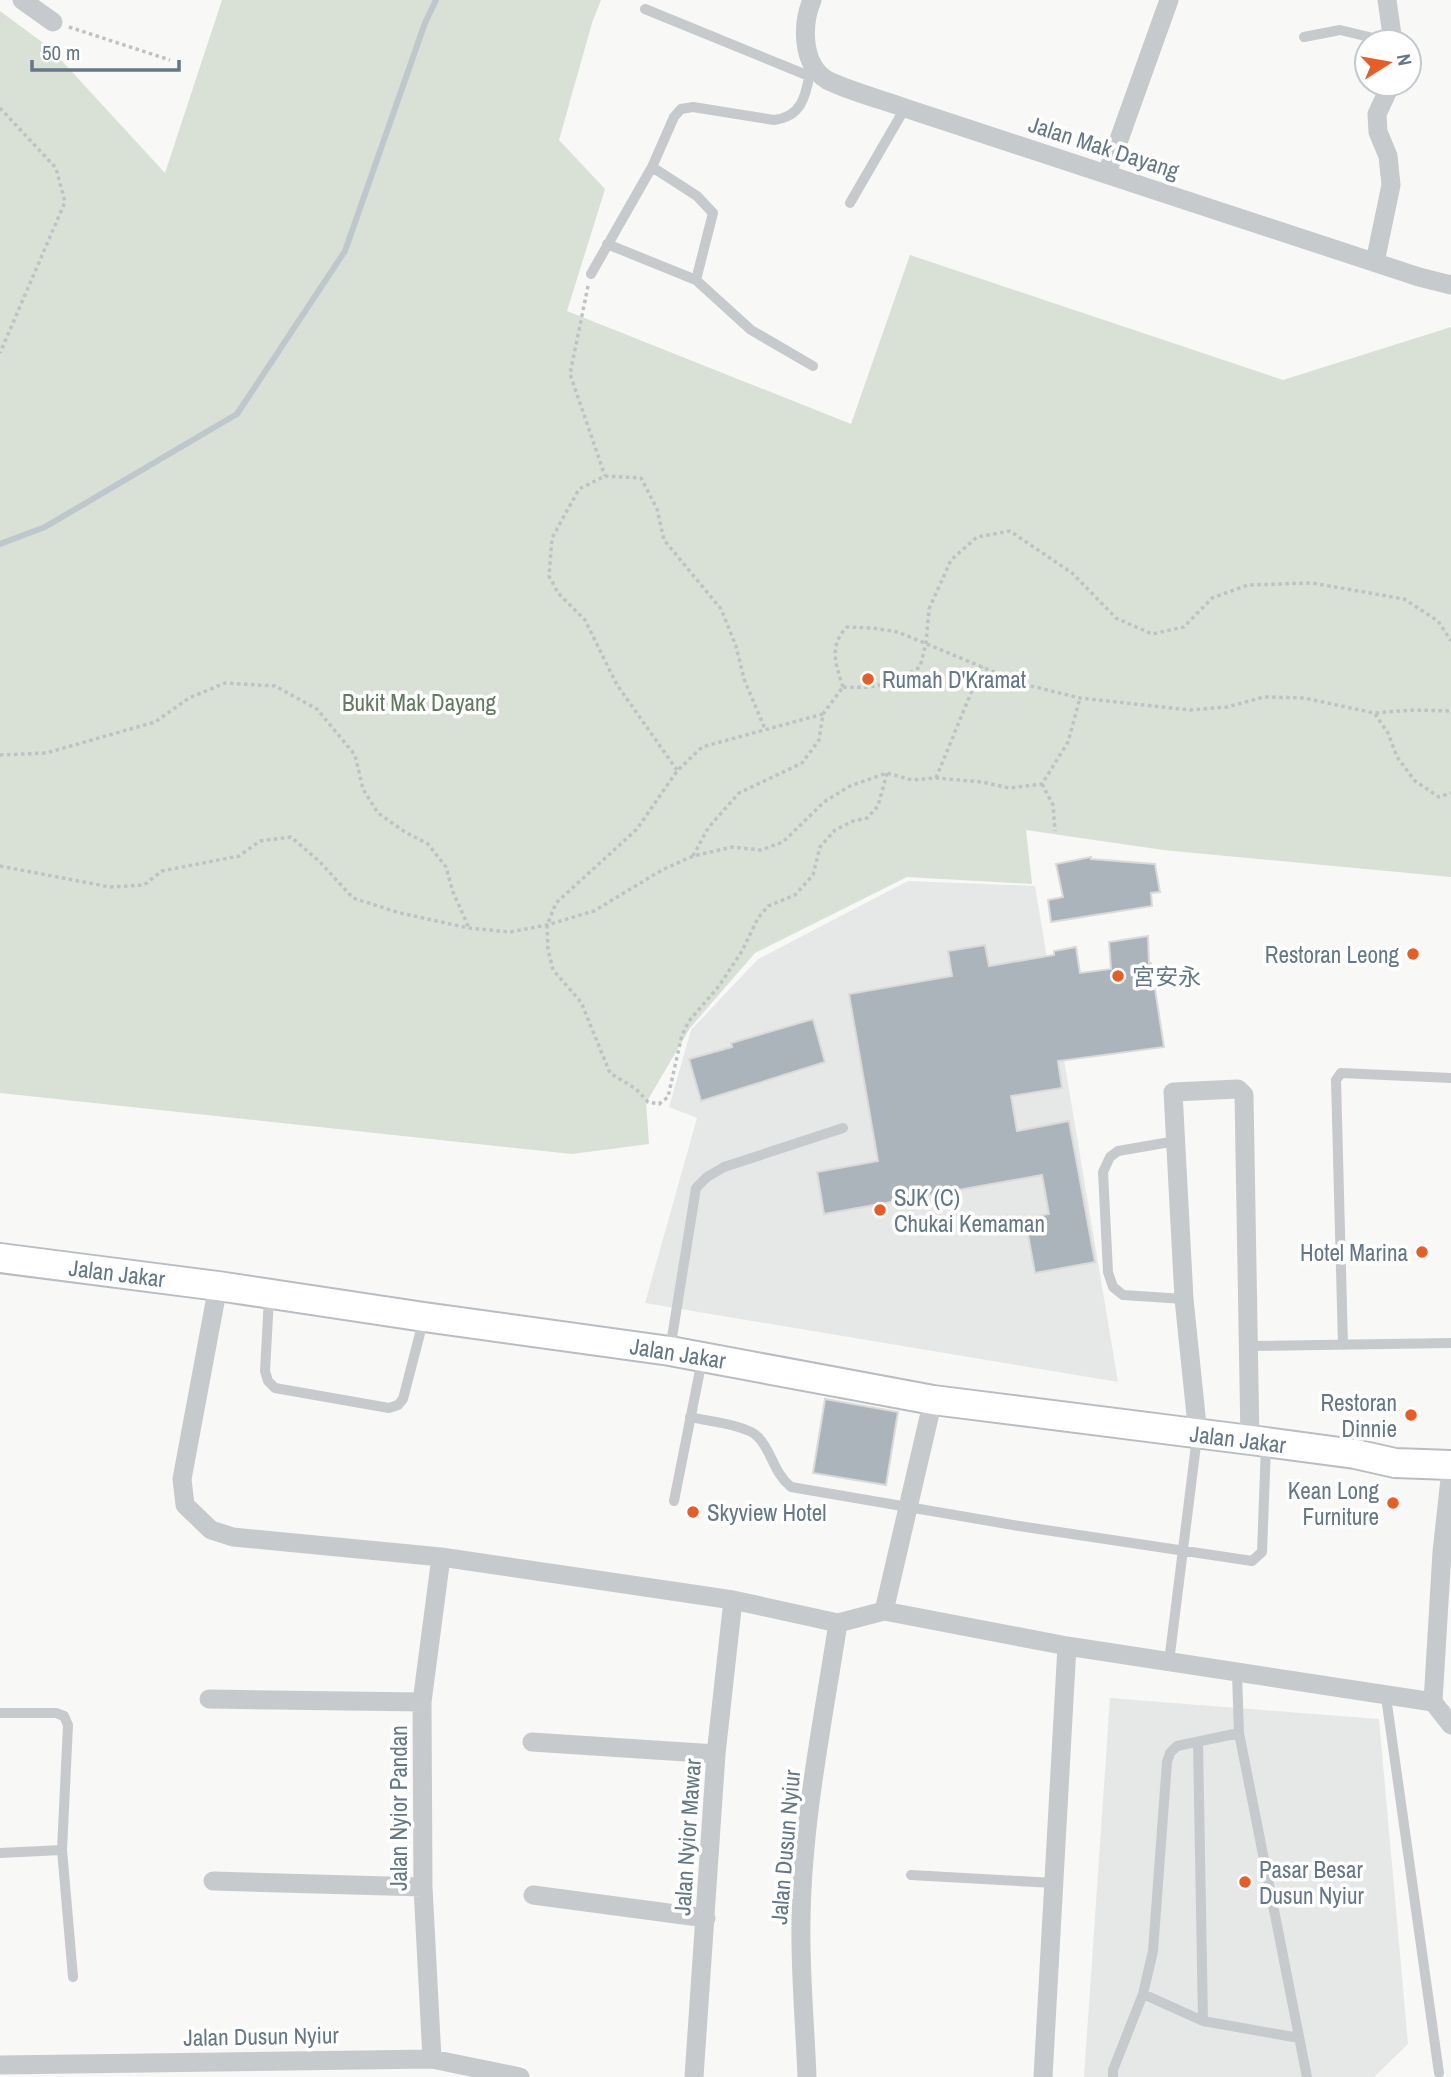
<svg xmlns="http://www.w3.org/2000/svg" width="1451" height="2077" viewBox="0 0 1451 2077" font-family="'Archivo Narrow','Noto Sans SC',sans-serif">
	<rect width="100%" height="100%" fill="#f8f8f6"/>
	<path fill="#e6e7e7" d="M908 881 1035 886 1118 1382 645 1303 697 1118 669 1107 691 1030 758 959Z
		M1110 1698 1379 1719 1408 2044 1374 2077H1084Z"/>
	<path fill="#d9e0d6" d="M222 0H601L592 23 559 140 605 189 567 311 851 424 910 255 1283 380 1451 327V877L1163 850 1026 830 1032 884 907 877 755 953 690 1028 646 1103 649 1144 572 1154 0 1093V11L50 48 165 173Z"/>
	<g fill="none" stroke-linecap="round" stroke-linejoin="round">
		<path stroke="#bec8cc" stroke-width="6" d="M0 544 45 527 237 414 345 251 425 23 436 0"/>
	</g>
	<path fill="#acb4bb" stroke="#dadad8" stroke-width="2" d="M1091 857V859L1155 864 1160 892 1151 893 1152 906 1051 922 1048 900 1063 897 1056 864Z
		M1148 936 1149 963H1151L1164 1047 1058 1061 1062 1088 1011 1096 1017 1131 1069 1121 1095 1262 1035 1273 1025 1218 1049 1214 1042 1175 824 1214 817 1172 878 1161 849 994 952 976 948 951 985 945 989 966 1054 955V951L1076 947 1080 973 1111 969 1109 942Z
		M813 1019 825 1062 701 1101 689 1059 732 1047 731 1043Z
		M825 1399 898 1412 886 1485 813 1473Z"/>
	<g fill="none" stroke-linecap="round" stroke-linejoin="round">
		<defs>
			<path id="secondary" d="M0 1258 218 1286 424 1317 670 1351 933 1400 1266 1442 1355 1454 1395 1463 1451 1465"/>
		</defs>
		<use href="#secondary" stroke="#b8bdc2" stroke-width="32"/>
		<path stroke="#bfc2c4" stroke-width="3.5" stroke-dasharray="3.5 3.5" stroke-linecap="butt" d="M69 27 170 60
			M0 108 56 168 65 202 0 353
			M588 286 570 374 605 476
			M843 687C878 689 891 684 920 667L926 643 929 609 951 560 977 537 1010 531 1072 573 1116 618 1152 634 1184 627 1212 598 1248 585 1312 583 1404 599 1438 621 1451 641
			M843 687C836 665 828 646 847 627L873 628 898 632 1023 684 1080 698 1190 710 1227 707 1264 697 1304 698 1374 713 1415 710 1451 711
			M823 714 702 747 677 771 637 829 556 903 547 925 548 949 553 970 581 1002 610 1073 636 1089 648 1102 659 1104 668 1097 682 1035 689 1021 719 986 742 951 758 918 768 906 795 895 813 875 820 847 835 830 853 821 867 818 878 806 887 773
			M1375 714 1388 733 1397 757 1415 781 1439 797 1451 793
			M0 755 46 753 155 722 189 698 225 683 275 686 317 709 355 755 363 789 378 813 405 832 428 844 446 867 453 892 469 928
			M677 770 617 685 585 620 558 593 549 576 552 538 579 489 605 476 641 478 657 509 664 540 721 609 736 646 744 679 765 729
			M936 778 982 666
			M1042 784 1053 805 1055 831
			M693 856 708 828 739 793 802 763 819 740 823 714 843 687
			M0 866 110 887 144 885 162 871 239 856 260 841 291 837 319 861 353 898 400 913 469 928 510 932 547 925 594 911 662 870 693 856 732 847 761 850 783 842 824 802 850 786 887 773 912 780 936 778 982 782 1009 788 1042 784 1068 742 1080 698"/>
		<path stroke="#c6cacd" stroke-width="10" d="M645 9 809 76
			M1304 37 1340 30 1390 42
			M652 167 697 196 713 213 696 280
			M850 203 905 108
			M607 244 696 280 751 330 813 366
			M591 274 652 167 674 117 681 109 693 107 774 120C806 116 806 90 812 63
			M1176 1141 1118 1151 1110 1157 1103 1172 1108 1272 1113 1287 1123 1295 1184 1299
			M269 1298 265 1371 268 1381 275 1388 389 1408 398 1405 403 1399 424 1318
			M1343 1345 1336 1080 1341 1073 1451 1078
			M1249 1346 1451 1343
			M670 1350 696 1188 707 1177 724 1167 843 1128
			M690 1417C706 1421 748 1425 758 1437 772 1451 773 1472 791 1487L1019 1526 1252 1561 1262 1552 1266 1446
			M674 1501 702 1360
			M1169 1662 1197 1437
			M1237 1674 1239 1733 1307 2077
			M1386 1697 1439 2073
			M0 1713H56L64 1716 68 1725 62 1850 73 1977
			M1198 1742 1203 2021
			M0 1853 62 1850
			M911 1875 1054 1883
			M1143 1994 1203 2021 1299 2038
			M1113 2077V2070L1143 1994 1153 1951 1167 1762 1170 1753 1177 1746 1239 1733"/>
		<path stroke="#c6cacd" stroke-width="19" d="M22 0 53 22
			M812 0C802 24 801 64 827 80 846 90 883 100 905 108L1419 277 1451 285
			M1387 0 1393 42
			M1107 173 1169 0
			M1375 262 1391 185 1388 156 1378 132 1377 114 1391 84
			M218 1286 182 1479 185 1505 211 1530 233 1537 441 1557 733 1600 838 1623 884 1611 1067 1646 1433 1702
			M1198 1435 1184 1299 1173 1092 1238 1089 1244 1095 1250 1440
			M1451 1470 1442 1552 1433 1702 1451 1725
			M884 1611 933 1400
			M209 1699 422 1702
			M532 1742 716 1754
			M213 1881 423 1887
			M533 1895 706 1918
			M432 2059 423 1887 422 1702 441 1557
			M0 2065 432 2059 520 2077
			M694 2077 716 1754 733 1600
			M807 2077C805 2025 800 1973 801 1921 802 1822 823 1721 838 1623
			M1043 2077 1067 1646"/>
		<use href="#secondary" stroke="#fff" stroke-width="28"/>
	</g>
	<g fill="#e85d26" stroke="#fff" stroke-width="2.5">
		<circle cx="868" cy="679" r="7"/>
		<circle cx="1413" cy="954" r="7"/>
		<circle cx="1118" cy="976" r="7"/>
		<circle cx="880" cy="1210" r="7"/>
		<circle cx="1422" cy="1252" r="7"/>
		<circle cx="1411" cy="1415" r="7"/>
		<circle cx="1393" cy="1503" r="7"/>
		<circle cx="693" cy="1512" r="7"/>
		<circle cx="1245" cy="1882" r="7"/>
	</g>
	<g text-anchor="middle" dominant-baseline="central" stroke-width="7" stroke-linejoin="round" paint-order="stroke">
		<g font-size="23" fill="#667787" stroke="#fff">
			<text transform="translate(1104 147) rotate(18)">Jalan Mak Dayang</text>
			<text transform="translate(117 1273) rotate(7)">Jalan Jakar</text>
			<text transform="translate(678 1353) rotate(9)">Jalan Jakar</text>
			<text transform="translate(1238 1439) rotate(7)">Jalan Jakar</text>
			<text transform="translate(398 1808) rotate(-90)">Jalan Nyior Pandan</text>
			<text transform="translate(687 1837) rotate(-86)">Jalan Nyior Mawar</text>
			<text transform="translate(785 1847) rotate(-85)">Jalan Dusun Nyiur</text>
			<text transform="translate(261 2036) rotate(-1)">Jalan Dusun Nyiur</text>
		</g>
		<g font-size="23" fill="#667787" stroke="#fff" text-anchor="start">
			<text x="882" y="679">Rumah D'Kramat</text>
			<text x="1399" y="954" text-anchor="end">Restoran Leong</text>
			<text x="1132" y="976">宮安永</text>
			<text x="894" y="1197">SJK (C)<tspan x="894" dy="26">Chukai Kemaman</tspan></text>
			<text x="1408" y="1252" text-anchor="end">Hotel Marina</text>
			<text x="1397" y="1402" text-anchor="end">Restoran<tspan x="1397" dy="26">Dinnie</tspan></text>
			<text x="1379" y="1490" text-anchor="end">Kean Long<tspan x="1379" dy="26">Furniture</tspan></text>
			<text x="707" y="1512">Skyview Hotel</text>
			<text x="1259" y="1869">Pasar Besar<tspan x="1259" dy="26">Dusun Nyiur</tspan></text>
		</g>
		<g font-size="23" fill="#657962" stroke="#fff">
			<text x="419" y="702">Bukit Mak Dayang</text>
		</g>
	</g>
	<g transform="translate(1388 63) rotate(79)"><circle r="33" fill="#ffffff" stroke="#c2c9cf" stroke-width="2"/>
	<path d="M0-5L12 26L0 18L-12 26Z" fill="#e85d26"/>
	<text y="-10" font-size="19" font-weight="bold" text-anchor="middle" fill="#667787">N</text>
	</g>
	<path d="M32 60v10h147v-10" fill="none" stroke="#667787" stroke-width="3.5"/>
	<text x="42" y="60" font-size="21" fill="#667787" stroke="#ffffff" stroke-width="5" paint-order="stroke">50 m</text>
</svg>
